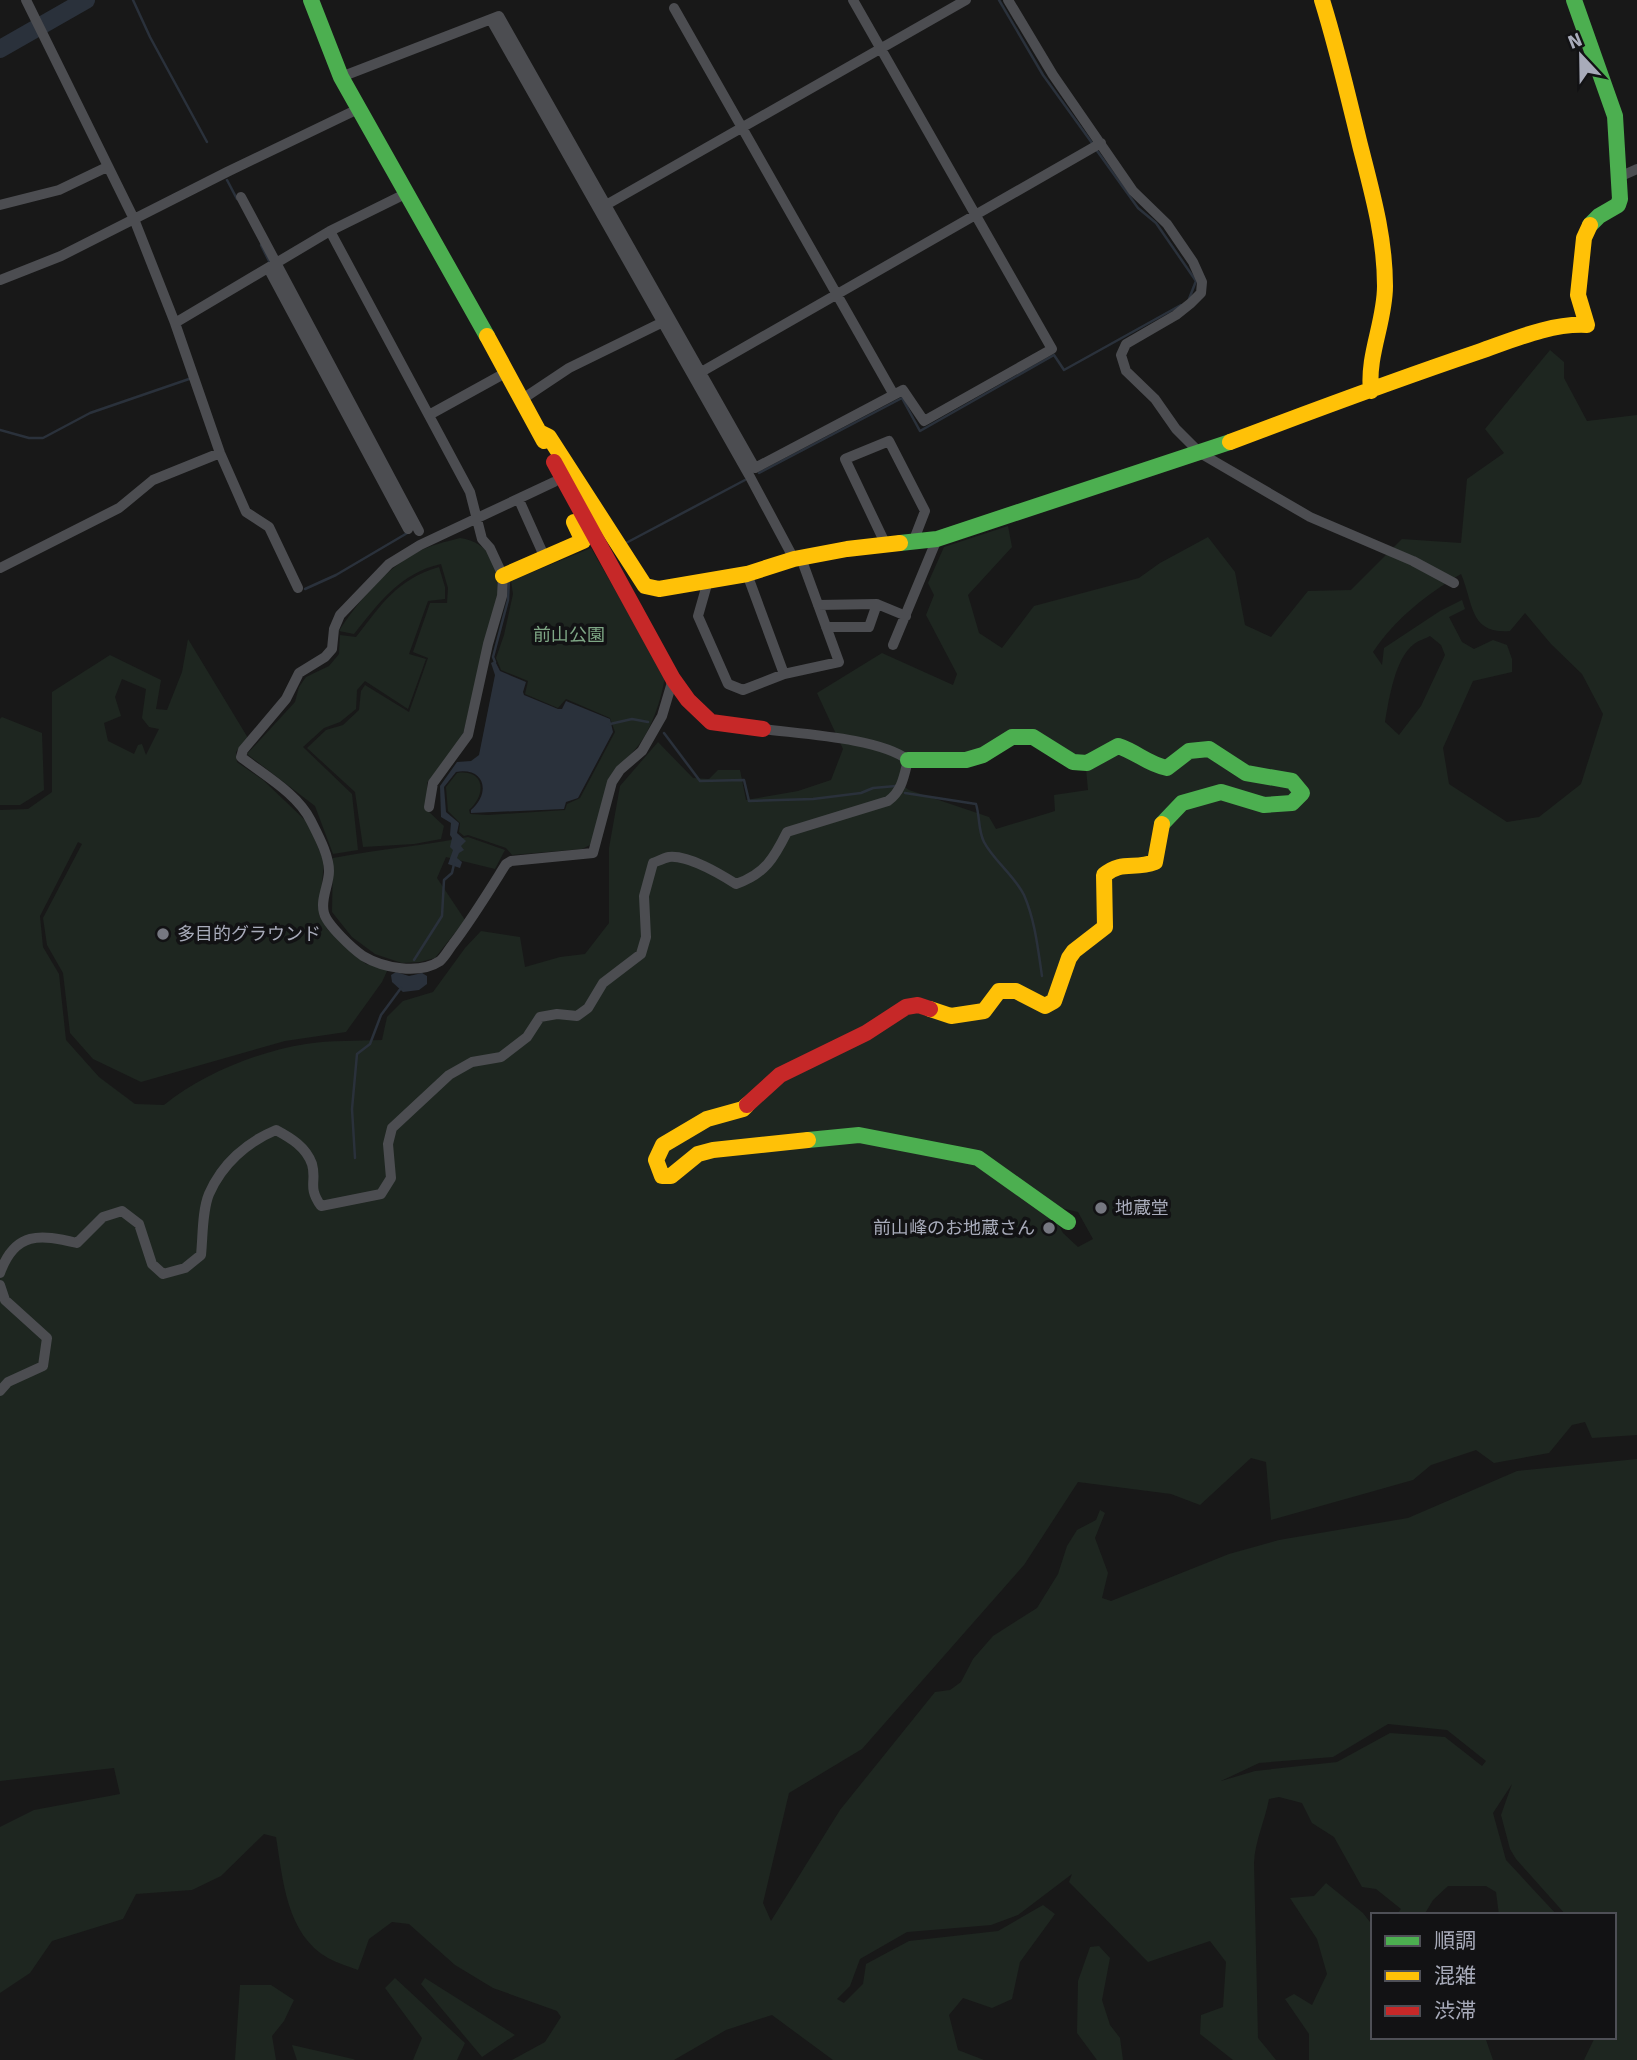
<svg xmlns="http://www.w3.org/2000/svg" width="1637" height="2060" viewBox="0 0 1637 2060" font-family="Signika,'Noto Sans JP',sans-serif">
	<rect width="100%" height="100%" fill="#181818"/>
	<path fill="#1e2620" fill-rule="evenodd" d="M1550 350 1564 362V378L1587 421 1637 415V1435L1592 1438 1585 1422 1572 1425 1549 1453 1494 1463 1476 1450 1431 1465 1413 1480 1271 1520 1266 1462 1251 1458 1200 1505 1171 1494 1078 1482 1024 1565 862 1749 789 1793 763 1903 771 1921 840 1810 935 1692 950 1690 961 1682 973 1659 993 1636 1037 1608 1058 1574 1067 1546 1077 1530 1096 1520 1100 1510 1105 1513 1095 1538 1108 1573 1102 1598 1111 1601 1229 1554 1279 1540 1408 1518 1517 1471 1637 1459V2060H1584L1595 2037H1614V1915H1566L1516 1859 1510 1849 1501 1815 1512 1784 1493 1813 1506 1860 1557 1915H1499L1496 1892 1486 1886H1448L1433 1900 1424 1915H1396L1401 1909 1376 1889 1362 1887 1334 1837 1312 1823 1302 1803 1279 1797 1269 1799C1265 1821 1255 1840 1254 1863L1258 2038 1276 2060H1233L1200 2034 1201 2015 1223 2007 1226 1962 1210 1941 1148 1962 1069 1882 1072 1874 1018 1915 991 1925 907 1932 860 1959 850 1986 837 1999 844 2003 863 1984 866 1964 909 1941 998 1931 1043 1905 1055 1914 1020 1962 1012 1999 992 2008 963 1998 949 2015 958 2050 984 2060H833L772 2015 726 2030 674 2060H512L545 2042 561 2017 557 2011 493 1988 455 1965 409 1924 392 1922 369 1939 358 1970C348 1966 337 1963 328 1958 286 1934 283 1879 276 1837L264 1834 221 1876 192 1890 136 1894 123 1919 52 1941 30 1973 0 1993V1827L34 1810 120 1794 114 1768 0 1781V810L28 809 52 792V692L110 655 161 680 156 709 167 710 182 672 188 639 248 738 236 752 237 762 263 780 308 823 324 862 319 915 328 930 366 964 388 969 382 982 346 1032 285 1041 141 1082 93 1059 70 1033 63 973 47 945 43 918 82 844 78 842 40 916 43 947 59 974 66 1040 99 1077 135 1104 164 1105C203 1074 256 1052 306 1044 331 1040 357 1041 382 1040L387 1017 403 1001 433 992 465 948 481 931 520 937 525 967 560 957 585 954 609 923V848L620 786 658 742 693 778 709 779 718 770H740L746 800 798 791 831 780 843 749 817 693 882 653 953 685 957 674 926 615 934 595 928 583 944 547 1008 526 1012 547 968 595 979 633 1002 648 1034 606 1139 578 1160 563 1208 537 1235 572 1245 625 1271 637 1308 591 1351 590 1402 539 1461 543 1467 479 1504 453 1485 429ZM1461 574C1474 604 1469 634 1510 631L1525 613 1551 644 1582 674 1603 714 1581 784 1539 817 1507 822 1449 784 1443 748 1473 681 1512 672V659L1507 645 1493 640 1474 649 1462 642 1449 617 1465 609 1462 600 1440 611 1384 648 1382 665 1373 652C1395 619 1427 594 1461 574ZM1430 636 1441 645 1445 655 1421 706 1399 735 1385 722C1389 699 1395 658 1414 644 1419 640 1425 639 1430 636ZM122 679 146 689 142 718 149 727 159 729 146 755 142 744 138 745 134 754 108 741 104 723 121 716 115 697ZM1036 734 1074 757 1085 758 1088 790 1054 795 1055 811 996 829 989 817 909 790 899 783 907 755 966 756ZM1057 1207 1078 1212 1093 1239 1078 1247 1063 1233 1054 1217ZM1388 1724 1447 1730 1486 1761 1482 1766 1445 1737 1390 1733 1337 1762 1255 1771 1221 1781 1259 1763 1333 1757Z
		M460 538C490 543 498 563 498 592L462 738 427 783V810L444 826 441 839 414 844 363 847 355 792 307 748 326 730 343 725 359 710 361 691 365 685 409 712 428 658 413 652 430 603H447L448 588 441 564C400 573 379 603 354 634L339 631C358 601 386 569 417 552 431 545 445 542 460 538Z
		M591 548 665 677C660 705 649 738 628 757L590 845 582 849 512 855 506 848 468 835 464 836 459 832 460 823 448 811 446 787 457 773C485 769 487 794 469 810L470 814 488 815 565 810 567 804 580 798 615 732 610 718 566 699 558 708 525 694 528 681 501 670 496 658 504 635 513 594 511 581Z
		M439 567 445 587V599L428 601 409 654 426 659 408 709 365 681 357 690 356 709 340 722 324 728 303 747 352 794 358 850 333 854 315 806 247 754 295 702 299 687 306 677 329 666 339 654 340 635 356 637C383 603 396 580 439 567Z
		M2 717 42 733 44 790 20 805H0V719Z
		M468 837 505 850 495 869 446 857 437 878 465 920 435 958 420 962 402 963 375 954 352 937 332 912 333 858C378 849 423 846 468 837Z
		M1326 1883 1363 1913 1373 1926V2037H1485L1493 2060H1309V2034L1285 1999 1294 1994 1312 2005 1327 1974 1317 1939 1290 1898 1314 1896Z
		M1099 1946 1110 1958 1102 2000 1110 2025 1120 2038 1123 2060H1097L1077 2033 1078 1981 1090 1947Z
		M395 1978 465 2043 457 2060H413L422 2038 385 1988Z
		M425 1978 515 2035 482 2057 421 1984Z
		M240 1985H271L294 2000 284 2021 272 2036 276 2060H235Z
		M292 2045 353 2059 355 2060H297Z"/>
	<path fill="#2a313b" d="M495 661 500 671 526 682 523 692 524 695 558 709H562L566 701 610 719 613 732 578 798 566 802 564 809 471 813V810C491 793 485 767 456 772L444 787 446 812 459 823 457 833 466 841 461 846 464 850 459 853 457 858 462 862 460 868 448 864 453 850 450 847 452 838 450 835 451 823 441 817 440 786 457 762 471 761 479 755 495 675 491 663Z
		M396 972 409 976 422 973 427 976V984L419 990 403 992 392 982 391 975Z"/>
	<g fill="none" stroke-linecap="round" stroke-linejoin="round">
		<path stroke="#2a313b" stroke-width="2.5" d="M133 0 150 37 207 142
			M999 0 1043 75 1092 143
			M1095 148 1138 208 1156 223 1196 281 1189 299
			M227 180 237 199
			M261 245 269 261
			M0 430 29 438H43L90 413 189 379
			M759 473 902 398 920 431 1054 355 1064 370 1181 305
			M626 543 745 480
			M305 589 336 575 409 532
			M495 662 493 657 508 600 509 580
			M610 724 632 719 648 722
			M664 733 700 781 744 780 749 801 813 799 861 793 873 788 896 786
			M905 793 976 804C980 817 978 830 984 842 994 861 1014 875 1024 895 1035 920 1038 949 1042 976
			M414 960 442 916 444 880 452 873 454 864
			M355 1158 352 1109 357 1054 370 1044 381 1015 401 988"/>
		<path stroke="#2a313b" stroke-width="18" d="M0 49 86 0"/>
		<path stroke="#4c4d51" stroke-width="10" d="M26 0 134 219 175 323 220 453 246 512 269 527 298 588
			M1008 0 1053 75 1133 191 1167 224 1193 262 1202 282 1201 293 1191 303 1176 315 1126 344 1121 355 1126 371 1155 399 1176 429 1200 453 1310 517 1413 561 1454 583
			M674 8 894 395
			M491 20 749 475 794 559
			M341 77 499 16 755 468 903 390 924 421 1052 349 853 0
			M1619 177 1637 169
			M241 197 419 531
			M0 205 59 190 107 167
			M606 205 966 0
			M330 231 470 492 482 539 490 548 503 576 502 596 488 644 468 735 433 783 429 807
			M268 268 408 529
			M0 280 61 256 227 172 358 109
			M175 323 330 231 405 194
			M696 375 1101 143
			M521 400 569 368 663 322
			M429 415 507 372
			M554 482 420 545 389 564 340 615 334 629 332 649 325 657 299 673 286 699 243 750 241 757C264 775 298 794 311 821 318 835 329 855 329 871 329 885 320 899 324 913 327 925 353 949 363 956 383 968 419 975 440 961 445 957 449 949 453 944 472 919 489 891 506 864L511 861 593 853 612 782 620 770 642 751 662 716 673 679
			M519 500 545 558
			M886 545 845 459 889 441 925 511 913 542
			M0 568 119 508 153 480 220 453
			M747 574 784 674
			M708 581 698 616 728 684 743 690 784 674 839 662 801 558
			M818 605 877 604 906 616
			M826 627H869L877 604
			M893 645 937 539
			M0 1273C15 1231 40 1234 77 1243L103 1217 122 1211 139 1224 152 1264 163 1274 185 1268 201 1255C203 1236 202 1211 209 1194 222 1164 247 1142 276 1130 291 1138 306 1147 312 1164 317 1182 307 1186 321 1206L381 1194 391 1178 388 1144 392 1128 449 1075 472 1062 501 1057 527 1037 540 1017 557 1014 577 1016 588 1008 603 983 641 954 646 937 644 896 653 863C658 861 664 858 669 857 689 855 720 874 736 884 765 874 774 858 787 832L888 801C902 791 904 776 908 760 880 738 800 734 763 729
			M0 1285 5 1300 47 1338 43 1366 8 1382 0 1391"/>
		<path stroke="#4caf50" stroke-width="16" d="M311 0 341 77 487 336
			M1574 0 1615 116 1620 199 1618 205 1599 216 1590 225
			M900 543 937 539 1230 442
			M908 760H966L983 755 1012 737H1033L1073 762 1087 763 1118 746C1137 752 1147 764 1167 768L1189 751 1209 749 1246 773 1292 781 1302 793 1292 803 1264 805 1221 792 1182 803 1162 824
			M808 1140 859 1135 978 1158 1068 1222"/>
		<path stroke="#ffc107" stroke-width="16" d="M1322 0C1337 48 1348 96 1360 145 1372 192 1385 237 1385 286 1385 322 1367 355 1371 391
			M487 336 544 441
			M539 432 549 437 645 586 659 589 747 574 794 559 847 549 900 543
			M1230 442C1312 411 1395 380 1478 352 1513 340 1550 323 1587 325L1578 295 1584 238 1590 225
			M503 576 583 541 574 522
			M930 1009 951 1016 984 1011 999 991H1016L1045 1006 1054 1001 1069 958 1074 951 1105 927 1104 875C1122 860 1134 870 1155 862L1162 824
			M747 1105 743 1109 707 1119 663 1145 656 1160 662 1176H671L698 1154 713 1150 808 1140"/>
		<path stroke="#c62828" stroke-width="16" d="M554 462 673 679 688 700 711 722 763 729
			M747 1105 780 1075 866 1033 906 1007 918 1005 930 1009"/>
	</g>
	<g fill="#767881" stroke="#121214" stroke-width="2.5">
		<circle cx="163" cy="934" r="7"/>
		<circle cx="1101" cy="1208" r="7"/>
		<circle cx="1049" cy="1228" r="7"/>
	</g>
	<g text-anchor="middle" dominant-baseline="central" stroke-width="7" stroke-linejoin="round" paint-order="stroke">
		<g font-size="18" fill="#7ea685" stroke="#121214">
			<text x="569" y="635">前山公園</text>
		</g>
		<g font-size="18" fill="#a8abba" stroke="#121214" text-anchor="start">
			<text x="177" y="934">多目的グラウンド</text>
			<text x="1115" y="1208">地蔵堂</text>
			<text x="1035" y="1228" text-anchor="end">前山峰のお地蔵さん</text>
		</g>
	</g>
	<rect x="1371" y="1913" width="245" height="126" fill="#121214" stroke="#4e4f56" stroke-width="2"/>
	<rect x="1385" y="1936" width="35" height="10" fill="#4caf50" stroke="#4e4f56" stroke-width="2"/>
	<text x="1434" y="1948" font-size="21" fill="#a8abba">順調</text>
	<rect x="1385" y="1971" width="35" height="10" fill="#ffc107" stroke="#4e4f56" stroke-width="2"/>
	<text x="1434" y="1983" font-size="21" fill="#a8abba">混雑</text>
	<rect x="1385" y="2006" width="35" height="10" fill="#c62828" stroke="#4e4f56" stroke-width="2"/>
	<text x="1434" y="2018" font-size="21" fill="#a8abba">渋滞</text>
	<g transform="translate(1581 56) rotate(338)" stroke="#121214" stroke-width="5" paint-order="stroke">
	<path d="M0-5L12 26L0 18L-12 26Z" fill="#a8abba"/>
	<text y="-10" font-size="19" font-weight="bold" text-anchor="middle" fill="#a8abba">N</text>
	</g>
</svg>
